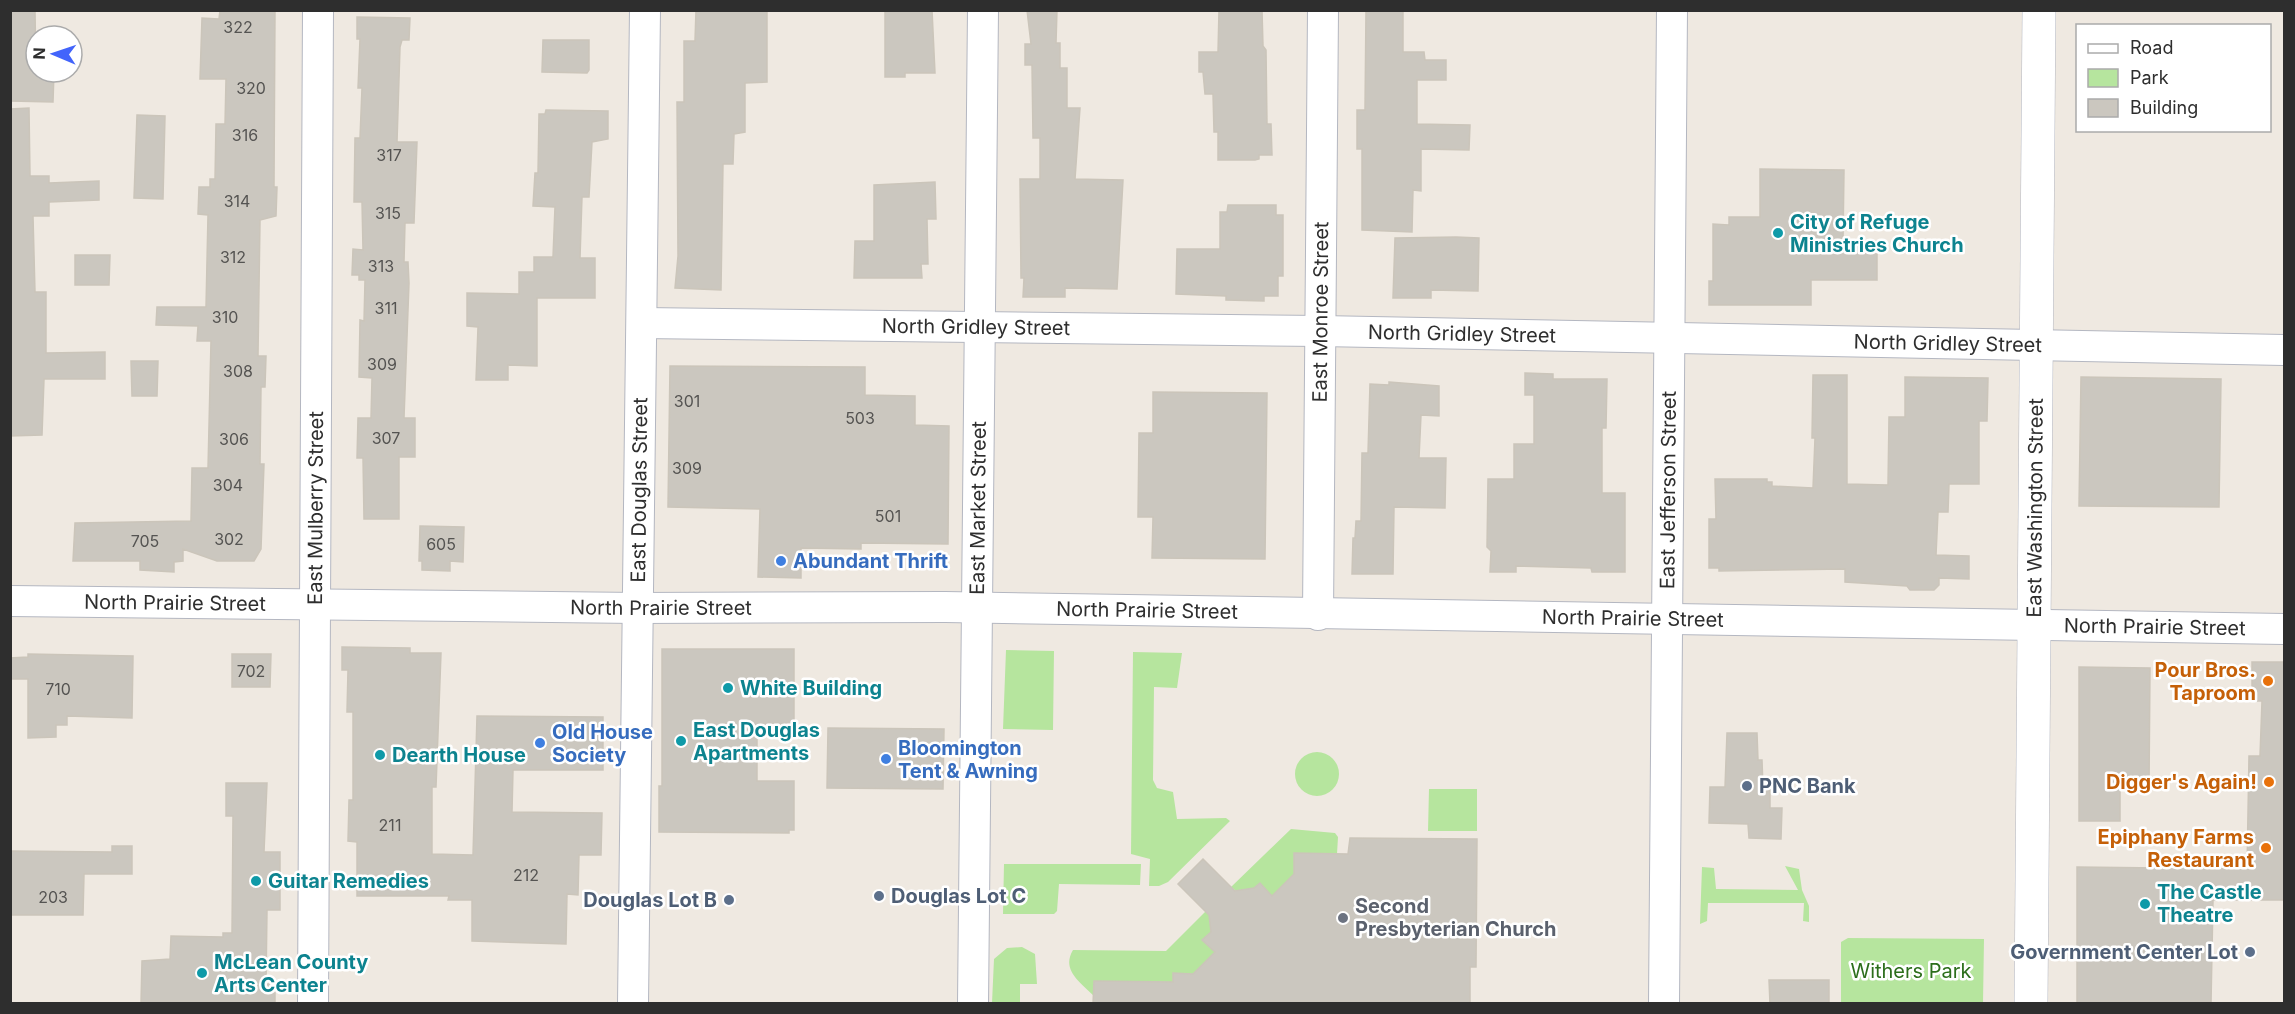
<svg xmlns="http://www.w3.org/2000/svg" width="2295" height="1014" viewBox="0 0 2295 1014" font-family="Inter,sans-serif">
	<rect width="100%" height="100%" fill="#efe9e1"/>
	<path fill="#b6e59e" d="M1006 650 1054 651 1053 730 1003 729Z
		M1133 652 1182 653 1177 688 1154 687 1153 780 1157 788 1173 792 1177 819 1226 818 1230 821 1168 882 1159 886H1149L1150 859 1131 854Z
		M1295 774a22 22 0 1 1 44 0a22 22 0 1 1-44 0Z
		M1429 789H1477V831H1428Z
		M1291 829 1335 833 1338 837 1337 854 1294 853V874L1272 896 1260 883 1252 890 1236 891 1231 887Z
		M1004 864H1141L1140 885 1059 884 1057 911 1054 914H1003Z
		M1785 866 1799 869 1802 890 1809 906V922L1803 921 1804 903H1708L1707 921 1700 924 1702 867 1714 868 1716 889 1798 890Z
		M1206 911 1209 915 1211 932 1203 940 1215 952 1193 974H1174L1173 982 1095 981 1094 996C1080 982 1061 970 1073 950L1166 951Z
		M1848 938 1984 939 1983 1003H1841V942Z
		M1022 947 1035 954 1037 984H1020V1003H992L994 959 1007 948Z"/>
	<path fill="#cbc7bf" stroke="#cbc5ba" stroke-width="1.5" d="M10 10H35L36 72H54L53 102 10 101Z
		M220 10H275L274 187H277L276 216 260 220 258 356H266L265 387H261L260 464H264L261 549 254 561H217L183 549V561L174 562V572L140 570V561H73L75 523 191 521 192 468H208L211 341H197L198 326 156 325 157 307H206L208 215 198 214 199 187H210V179H215L216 124H225L226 79H200L202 18 219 19Z
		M696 10H767V82L745 83V132L734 134 733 164H723L721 290 675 288 678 256 677 102H684V41H695Z
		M885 10H932L935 73H905V77H885Z
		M1027 10H1057L1056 43H1060V68H1067V108H1080L1075 179 1123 180 1117 289 1065 288V297H1023L1024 278H1021L1020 179H1040V138H1033L1032 65H1025V44H1031Z
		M1219 10H1262L1263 46 1266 50 1267 124H1271L1272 155H1259V159L1255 160H1218V132H1214L1213 94H1205L1203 72H1199V52H1218Z
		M1366 10H1403V52H1424L1425 60H1446V80H1417V124L1470 125 1469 150 1421 149V191L1413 190 1412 232 1362 230V149H1357V110H1365Z
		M357 17 410 18 409 40H402L400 47 397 142H417L414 223H405L404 262H408L409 283 404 418H415V457H399V519H364L363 458H357L358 418H371L372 378 359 377 360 320 364 321 365 280H359V275H352L353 249 363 250 362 202H354L355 138H360L362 88H358L360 39H357Z
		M543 40H589V70L587 73 542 72Z
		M29 108 30 176H49V183L99 181V200L49 202V216H33L35 292H46V353L105 352V379H44L42 435 10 436V109Z
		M546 110 608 111V139L592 142 589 197H582L580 258H595V298H537V366L508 365V380H476L478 327 467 326V293L519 294V272H534V257H553L555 207 533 206 535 173H538L539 114H545Z
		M137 115 165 116 163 199 134 198Z
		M1760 169 1844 170 1843 241H1877V280H1811V305H1709V281H1713V224L1729 225V217H1760Z
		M935 182 936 219H927L928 264H921L922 278H854L855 241H874V185Z
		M1228 205H1276V215H1283V276H1278V296H1264V301L1226 300V296L1176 294 1177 249H1220V212H1227Z
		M1456 237 1479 238 1478 291 1431 290V298H1393L1395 238Z
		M75 255H110L109 285H75Z
		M131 361H158L157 396H132Z
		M670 366 865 367V395L915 396V425L949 426 948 544 861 543V549L801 548V578L758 577 760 509 668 507Z
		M1525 373 1553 374V379H1607L1606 428H1602V493H1625V572H1592L1591 568 1516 566V572H1490L1491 551 1487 547 1488 479H1514V444H1534V395H1525Z
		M1813 375H1847V484L1888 485 1889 417H1905V377L1988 378 1987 421H1979V484H1949L1948 512H1938L1936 555 1969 556V579L1939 578V585L1934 590H1910L1907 586 1845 582V569L1719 571V568H1709V519H1716L1715 479H1767V482H1772V486L1813 488 1815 438H1812Z
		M2081 377 2221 379 2219 507 2079 506Z
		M1389 382 1439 386V416L1421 415 1419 458H1446L1445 508 1394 507 1393 574H1352L1353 538H1355L1356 521H1361L1362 453H1368L1370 384 1389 385Z
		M1153 392 1267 393 1265 559 1152 558 1153 517H1138L1139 433H1153Z
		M420 526 464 527 463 562 450 561V571L422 570V561H419Z
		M342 647 410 648V653H441L436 787H432V854L473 855 477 716 603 717V770H513L512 812 602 813 601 855H579L578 895 567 894 566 944 472 941V900H448L449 896H357V842L348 841 349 800H353V712H347L348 670H342Z
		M662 649H794V727H757V781H794V830H789V833L659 832V786H662Z
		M28 654 133 656 132 718 67 716V725H56V737L28 738V679H10V658L28 657Z
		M232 654H271L270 687H232Z
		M2252 662H2284V900H2213L2211 1004H2077V867L2247 869 2249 756H2260L2262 701H2252Z
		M2079 667 2150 668 2149 789 2120 788V821H2079Z
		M828 728 944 729 943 789 827 788Z
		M1727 733H1757L1758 760H1762L1763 788H1770V808H1782L1781 839 1749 838 1748 824 1709 823 1710 787H1725Z
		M226 783H267L264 852H280V910H267L266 984H275V1004H141L142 961 170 959 171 936 223 937V933H232L233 816H226Z
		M1350 838 1477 839 1476 967H1470V1004H1093L1094 981 1173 982V973L1193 974 1215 952 1202 940 1211 932 1209 915 1178 884 1203 859 1235 891 1254 888 1260 883 1272 896 1294 874V853L1348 854Z
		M112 846H132V874H84L83 915H10V851L112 852Z
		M1769 980H1829V1004H1770Z"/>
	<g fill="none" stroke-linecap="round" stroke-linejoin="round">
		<defs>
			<g id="minor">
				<path id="s1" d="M642 323 1321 331 2284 350"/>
				<path id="s2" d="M10 601 637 608 945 607 2284 629"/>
				<path id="s3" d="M1318 615 1323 10"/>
				<path id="s4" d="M313 1004 318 10"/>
				<path id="s5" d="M633 1004 645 10"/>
				<path id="s6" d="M973 1004 983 10"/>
				<path id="s7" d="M1664 1004 1672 10"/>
			</g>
			<g id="secondary">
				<path id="s8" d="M2031 1004 2039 10"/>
			</g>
		</defs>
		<use href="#minor" stroke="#b4b7c1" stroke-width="32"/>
		<use href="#secondary" stroke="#b4b7c1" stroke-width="34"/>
		<use href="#minor" stroke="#fff" stroke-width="30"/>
		<use href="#secondary" stroke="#fff" stroke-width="33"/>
	</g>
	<g fill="#0f9aa8" stroke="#fff" stroke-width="2">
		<circle cx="1778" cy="233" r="6"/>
		<circle cx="728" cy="688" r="6"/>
		<circle cx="681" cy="741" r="6"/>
		<circle cx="380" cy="755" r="6"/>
		<circle cx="256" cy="881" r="6"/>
		<circle cx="2145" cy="904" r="6"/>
		<circle cx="202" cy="973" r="6"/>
	</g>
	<g fill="#3f7fe0" stroke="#fff" stroke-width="2">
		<circle cx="781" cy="561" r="6"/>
		<circle cx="540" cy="743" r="6"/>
		<circle cx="886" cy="759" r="6"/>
	</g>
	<g fill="#e8710a" stroke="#fff" stroke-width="2">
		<circle cx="2268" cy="681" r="6"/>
		<circle cx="2269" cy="782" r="6"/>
		<circle cx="2266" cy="848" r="6"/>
	</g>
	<g fill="#5c6f8a" stroke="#fff" stroke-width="2">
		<circle cx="1747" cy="786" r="6"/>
		<circle cx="879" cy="896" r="6"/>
		<circle cx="729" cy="900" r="6"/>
		<circle cx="2250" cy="952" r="6"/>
	</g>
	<circle fill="#6b7280" stroke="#fff" stroke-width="2" cx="1343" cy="918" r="6"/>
	<g text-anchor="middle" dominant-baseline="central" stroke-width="5" stroke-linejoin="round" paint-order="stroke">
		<g font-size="16" fill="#555452">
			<text x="238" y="27">322</text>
			<text x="251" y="88">320</text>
			<text x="245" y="135">316</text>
			<text x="389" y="155">317</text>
			<text x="237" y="201">314</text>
			<text x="388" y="213">315</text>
			<text x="233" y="257">312</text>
			<text x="381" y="266">313</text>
			<text x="386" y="308">311</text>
			<text x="225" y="317">310</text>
			<text x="382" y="364">309</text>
			<text x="238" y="371">308</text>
			<text x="687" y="401">301</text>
			<text x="860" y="418">503</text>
			<text x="386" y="438">307</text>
			<text x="234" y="439">306</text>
			<text x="687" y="468">309</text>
			<text x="228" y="485">304</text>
			<text x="888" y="516">501</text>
			<text x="229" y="539">302</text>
			<text x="145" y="541">705</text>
			<text x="441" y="544">605</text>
			<text x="251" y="671">702</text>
			<text x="58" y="689">710</text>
			<text x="390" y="825">211</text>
			<text x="526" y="875">212</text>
			<text x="53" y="897">203</text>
		</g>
		<g font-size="20" font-weight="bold" fill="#0d838f" stroke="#fff" text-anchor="start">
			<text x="1790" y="222">City of Refuge<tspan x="1790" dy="23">Ministries Church</tspan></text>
			<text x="740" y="688">White Building</text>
			<text x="693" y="730">East Douglas<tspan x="693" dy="23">Apartments</tspan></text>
			<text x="392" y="755">Dearth House</text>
			<text x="268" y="881">Guitar Remedies</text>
			<text x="2157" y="892">The Castle<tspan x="2157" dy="23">Theatre</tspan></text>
			<text x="214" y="962">McLean County<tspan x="214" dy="23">Arts Center</tspan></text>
		</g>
		<g font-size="20" fill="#2e2e2e" stroke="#fff">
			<text stroke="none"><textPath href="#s3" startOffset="303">East Monroe Street</textPath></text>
			<text stroke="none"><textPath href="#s1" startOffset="334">North Gridley Street</textPath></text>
			<text stroke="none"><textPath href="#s1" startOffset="820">North Gridley Street</textPath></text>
			<text stroke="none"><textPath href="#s1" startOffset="1306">North Gridley Street</textPath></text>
			<text stroke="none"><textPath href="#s5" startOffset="514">East Douglas Street</textPath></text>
			<text stroke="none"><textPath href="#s7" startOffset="514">East Jefferson Street</textPath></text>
			<text stroke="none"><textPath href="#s4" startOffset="496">East Mulberry Street</textPath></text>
			<text stroke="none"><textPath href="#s6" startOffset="496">East Market Street</textPath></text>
			<text stroke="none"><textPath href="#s8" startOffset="496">East Washington Street</textPath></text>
			<text stroke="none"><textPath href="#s2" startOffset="165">North Prairie Street</textPath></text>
			<text stroke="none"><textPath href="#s2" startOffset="651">North Prairie Street</textPath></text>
			<text stroke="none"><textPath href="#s2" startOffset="1137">North Prairie Street</textPath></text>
			<text stroke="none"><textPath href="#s2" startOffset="1623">North Prairie Street</textPath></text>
			<text stroke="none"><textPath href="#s2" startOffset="2145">North Prairie Street</textPath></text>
		</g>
		<g font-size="20" font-weight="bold" fill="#366cbe" stroke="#fff" text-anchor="start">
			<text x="793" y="561">Abundant Thrift</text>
			<text x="552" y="732">Old House<tspan x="552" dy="23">Society</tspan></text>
			<text x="898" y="748">Bloomington<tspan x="898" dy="23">Tent &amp; Awning</tspan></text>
		</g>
		<g font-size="20" font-weight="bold" fill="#c56008" stroke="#fff" text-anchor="end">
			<text x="2256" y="670">Pour Bros.<tspan x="2256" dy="23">Taproom</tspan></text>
			<text x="2257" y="782">Digger's Again!</text>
			<text x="2254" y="837">Epiphany Farms<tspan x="2254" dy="23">Restaurant</tspan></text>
		</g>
		<g font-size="20" font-weight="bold" fill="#4e5e75" stroke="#fff" text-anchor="start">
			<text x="1759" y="786">PNC Bank</text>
			<text x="891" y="896">Douglas Lot C</text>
			<text x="717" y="900" text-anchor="end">Douglas Lot B</text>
			<text x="2238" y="952" text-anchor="end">Government Center Lot</text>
		</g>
		<g font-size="20" font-weight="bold" fill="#5b616d" stroke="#fff" text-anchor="start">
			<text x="1355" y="906">Second<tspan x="1355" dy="23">Presbyterian Church</tspan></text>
		</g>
		<g font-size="20" fill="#2c6e1b" stroke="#fff">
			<text x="1911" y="971">Withers Park</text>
		</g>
	</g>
	<rect width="2295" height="1014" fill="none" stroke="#2e2e2e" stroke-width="24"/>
	<rect x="2076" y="24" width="195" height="108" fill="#ffffff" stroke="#ababab" stroke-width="1.5"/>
	<rect x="2088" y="44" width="30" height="9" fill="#ffffff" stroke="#ababab" stroke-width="1.5"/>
	<text x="2130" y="54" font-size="18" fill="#2e2e2e">Road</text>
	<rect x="2088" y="69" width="30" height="18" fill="#b6e59e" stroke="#ababab" stroke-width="1.5"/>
	<text x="2130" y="84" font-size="18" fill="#2e2e2e">Park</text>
	<rect x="2088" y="99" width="30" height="18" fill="#cbc7bf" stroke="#ababab" stroke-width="1.5"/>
	<text x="2130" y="114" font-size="18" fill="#2e2e2e">Building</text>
	<g transform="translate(54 54) rotate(272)"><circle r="28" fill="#ffffff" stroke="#ababab" stroke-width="1.5"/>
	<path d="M0-4.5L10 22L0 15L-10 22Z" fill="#4264fb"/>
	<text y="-9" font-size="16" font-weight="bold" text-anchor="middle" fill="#2e2e2e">N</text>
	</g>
</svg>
